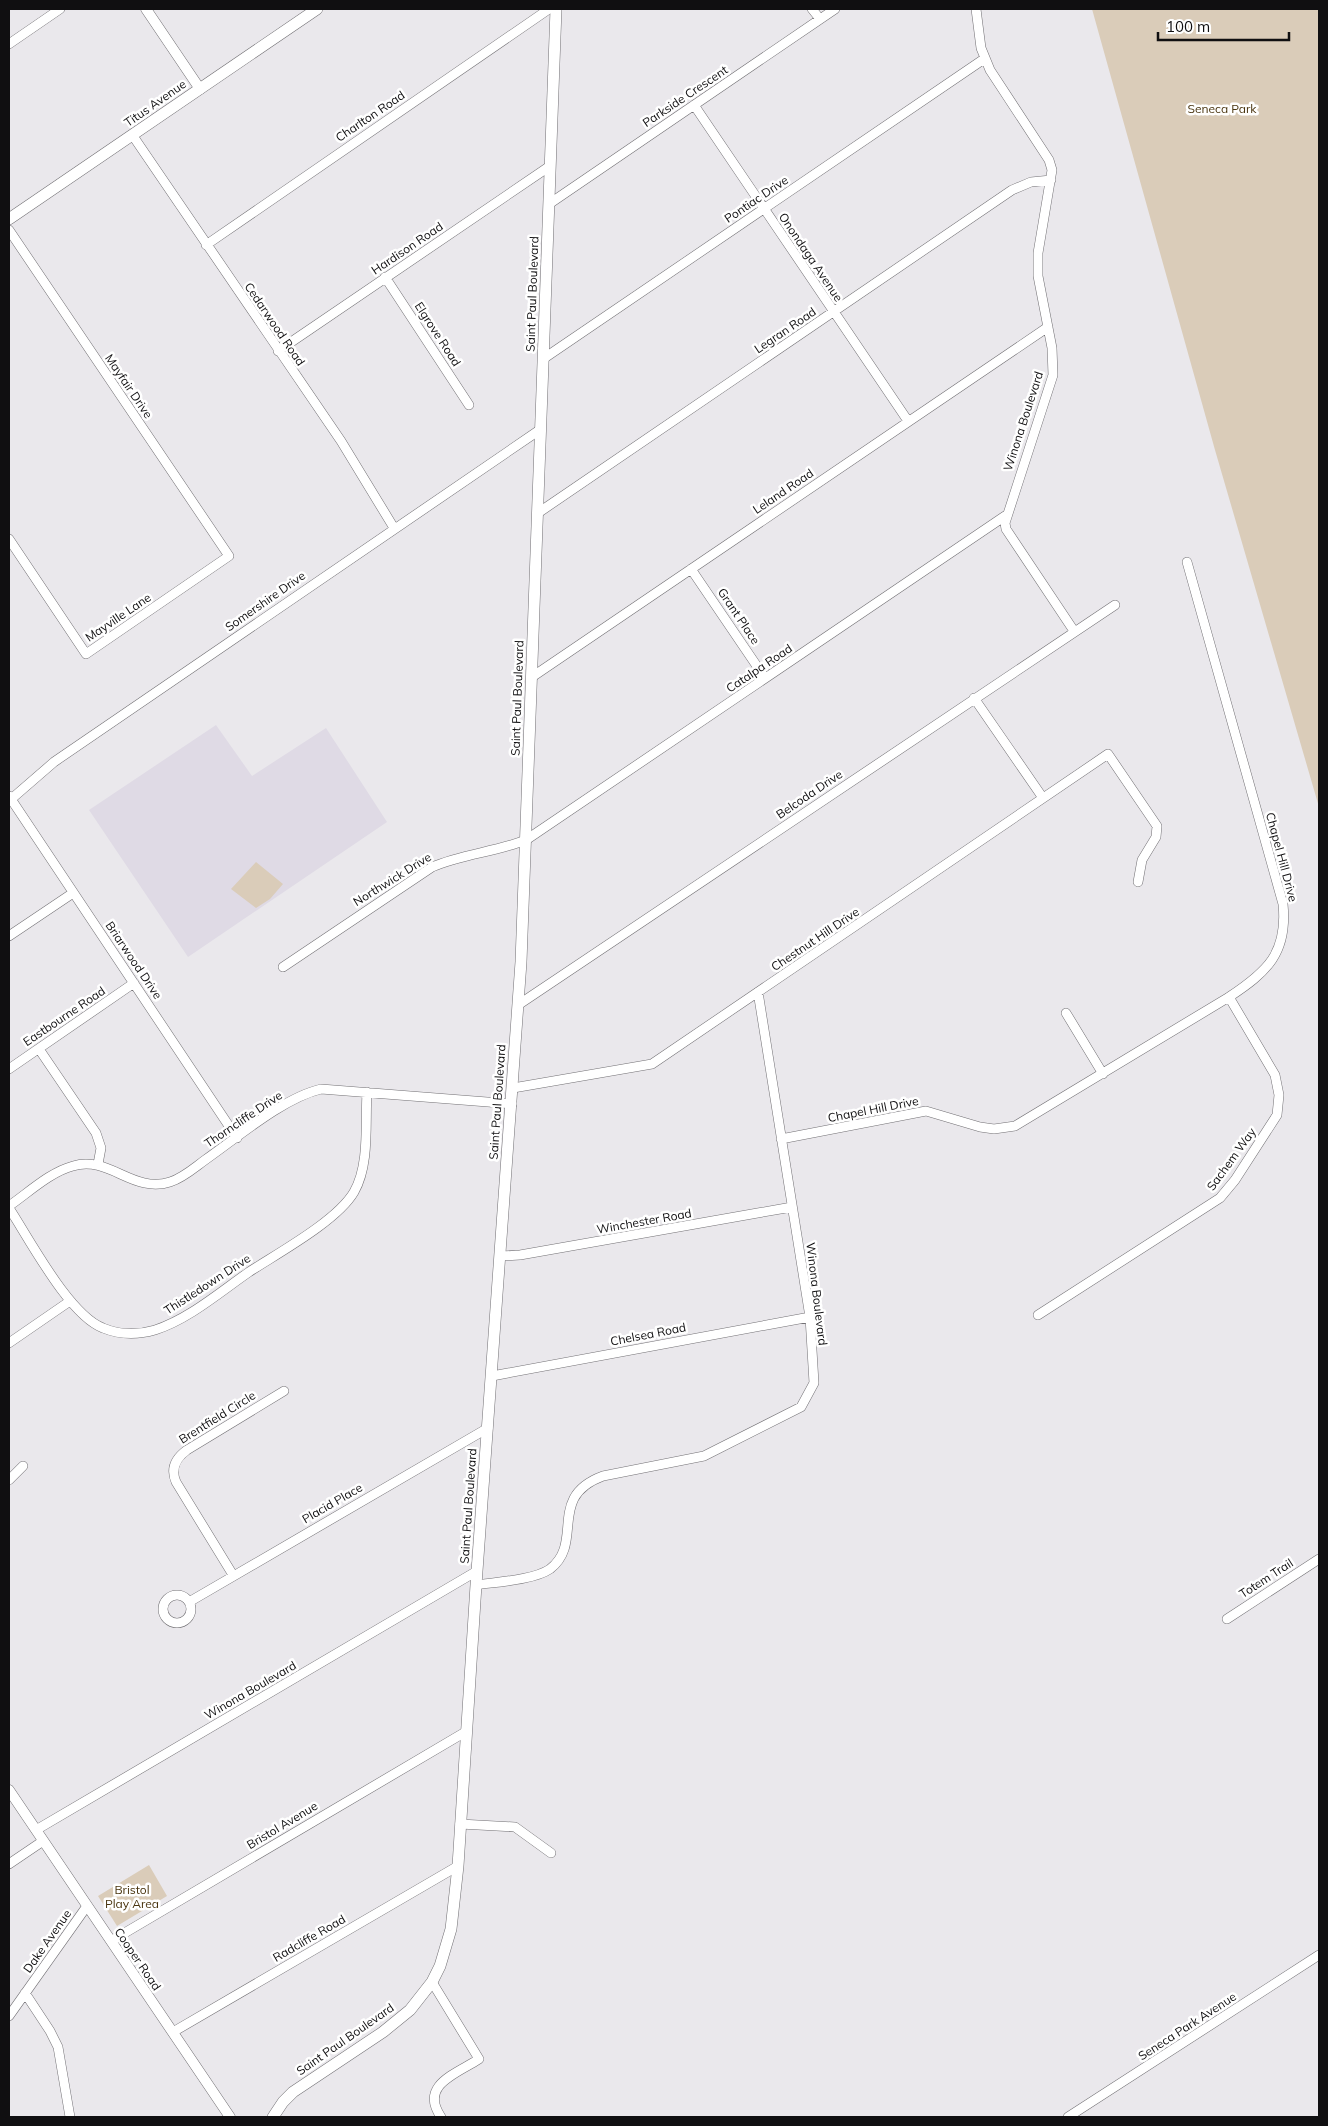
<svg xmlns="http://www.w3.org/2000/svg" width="1328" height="2126" viewBox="0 0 1328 2126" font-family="Mulish,sans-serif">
	<rect width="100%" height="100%" fill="#eae8ec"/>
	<path fill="#dfdae5" d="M216 725 252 776 326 728 387 822 188 957 89 810Z"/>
	<path fill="#daccb9" d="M1092 9H1319V807L1215 450Z
		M256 862 283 884 270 899 256 908 231 889Z
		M149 1865 167 1896 117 1926 98 1896Z"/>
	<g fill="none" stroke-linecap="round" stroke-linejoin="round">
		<defs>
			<path id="minor" d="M812 9 820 19
				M976 9 981 48 990 70 1049 160 1052 170 1038 253V276L1052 348 1053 375 1005 523 1006 529 1074 631
				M9 44 60 9
				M694 105 908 421
				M133 136 341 441 394 528
				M549 204 835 9
				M9 230 229 556 86 654 9 539
				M206 245 549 9
				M385 277 469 405
				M278 351 550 166
				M543 359 984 59
				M538 513 1012 190 1031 182 1051 180
				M691 569 765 678
				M532 677 1048 327
				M974 698 1043 798
				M9 796 237 1138
				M9 801 54 762 541 429
				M9 936 73 893
				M283 967 432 867C462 854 495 852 526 840L1005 516
				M518 1005 1115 605
				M1066 1013 1103 1074
				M39 1049 96 1133 101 1148 98 1164
				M9 1069 134 983
				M513 1088 652 1064 1108 754 1157 826 1156 837 1142 860 1138 882
				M781 1139 926 1111 980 1127 994 1129 1015 1126 1229 997C1267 972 1288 953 1283 904L1187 562
				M9 1206C28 1193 50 1172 73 1166 109 1155 133 1194 170 1182 183 1178 194 1168 205 1160 238 1137 283 1098 321 1089L512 1104
				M9 1208C30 1240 69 1315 103 1328 120 1335 138 1335 155 1330 189 1319 220 1292 249 1272 278 1253 337 1221 354 1192 370 1164 365 1123 367 1092
				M501 1256 520 1255 792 1207
				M1038 1315 1220 1198 1235 1180 1277 1115 1279 1095 1275 1075 1229 997
				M9 1343 70 1301
				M492 1376 810 1317
				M9 1480 23 1466
				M233 1575 176 1482C170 1468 176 1458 187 1450L284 1391
				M476 1585C496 1582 534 1580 550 1569 585 1542 546 1497 603 1476L704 1456 801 1407 814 1383 810 1317 758 992
				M163 1609a14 14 0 1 1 28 0a14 14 0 1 1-28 0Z
				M189 1602 488 1428
				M1227 1619 1319 1559
				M460 1824 515 1827 551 1853
				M36 1830 477 1571
				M9 1864 43 1841
				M111 1941 467 1731
				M432 1982 479 2059C456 2074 419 2085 441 2117
				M25 1993 50 2031 58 2047 70 2117
				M9 2016 87 1906
				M173 2032 458 1866
				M1068 2117 1319 1955"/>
			<path id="tertiary" d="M146 9 200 89
				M9 1790 230 2117"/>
			<path id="secondary" d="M9 219 317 9
				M273 2117 283 2102 293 2092 383 2032 410 2010 432 1982 440 1966 451 1929 458 1866 476 1585 521 962 556 9"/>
		</defs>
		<use href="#minor" stroke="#727074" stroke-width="10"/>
		<use href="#tertiary" stroke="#727074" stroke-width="11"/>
		<use href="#secondary" stroke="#727074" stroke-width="12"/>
		<use href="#minor" stroke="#fff" stroke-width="9"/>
		<use href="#tertiary" stroke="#fff" stroke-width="10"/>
		<use href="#secondary" stroke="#fff" stroke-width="11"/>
	</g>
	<g text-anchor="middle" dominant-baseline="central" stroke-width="5" stroke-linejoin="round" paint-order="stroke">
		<g font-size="12" fill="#100f11" stroke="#fff">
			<text transform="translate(685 96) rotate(-34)">Parkside Crescent</text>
			<text transform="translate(155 103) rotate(-35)">Titus Avenue</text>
			<text transform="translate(370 116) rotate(-34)">Charlton Road</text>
			<text transform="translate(756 199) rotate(-34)">Pontiac Drive</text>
			<text transform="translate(407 248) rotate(-34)">Hardison Road</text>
			<text transform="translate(811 257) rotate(56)">Onondaga Avenue</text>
			<text transform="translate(532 294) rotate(-88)">Saint Paul Boulevard</text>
			<text transform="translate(275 324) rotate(56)">Cedarwood Road</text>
			<text transform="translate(785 330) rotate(-34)">Legran Road</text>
			<text transform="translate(438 334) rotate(57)">Elgrove Road</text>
			<text transform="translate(129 386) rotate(56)">Mayfair Drive</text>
			<text transform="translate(1023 421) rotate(-72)">Winona Boulevard</text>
			<text transform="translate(783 491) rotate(-34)">Leland Road</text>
			<text transform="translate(265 601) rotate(-35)">Somershire Drive</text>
			<text transform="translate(739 616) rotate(56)">Grant Place</text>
			<text transform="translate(118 617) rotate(-34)">Mayville Lane</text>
			<text transform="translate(759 668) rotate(-34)">Catalpa Road</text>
			<text transform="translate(517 698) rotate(-88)">Saint Paul Boulevard</text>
			<text transform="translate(809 794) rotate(-34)">Belcoda Drive</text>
			<text transform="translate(1282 857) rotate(75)">Chapel Hill Drive</text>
			<text transform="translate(392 879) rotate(-32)">Northwick Drive</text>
			<text transform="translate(815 939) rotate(-34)">Chestnut Hill Drive</text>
			<text transform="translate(134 960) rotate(56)">Briarwood Drive</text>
			<text transform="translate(64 1016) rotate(-34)">Eastbourne Road</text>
			<text transform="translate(497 1102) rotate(-86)">Saint Paul Boulevard</text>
			<text transform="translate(873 1109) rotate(-11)">Chapel Hill Drive</text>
			<text transform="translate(243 1119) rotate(-34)">Thorncliffe Drive</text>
			<text transform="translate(1231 1159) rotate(-54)">Sachem Way</text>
			<text transform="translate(644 1221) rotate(-10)">Winchester Road</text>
			<text transform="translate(207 1284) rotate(-33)">Thistledown Drive</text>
			<text transform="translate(817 1294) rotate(83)">Winona Boulevard</text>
			<text transform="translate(648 1334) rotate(-11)">Chelsea Road</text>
			<text transform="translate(217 1417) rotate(-32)">Brentfield Circle</text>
			<text transform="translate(332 1503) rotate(-30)">Placid Place</text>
			<text transform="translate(468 1506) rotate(-86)">Saint Paul Boulevard</text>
			<text transform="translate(1266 1578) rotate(-33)">Totem Trail</text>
			<text transform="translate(250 1690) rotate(-30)">Winona Boulevard</text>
			<text transform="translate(282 1825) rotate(-31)">Bristol Avenue</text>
			<text transform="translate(309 1938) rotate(-30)">Radcliffe Road</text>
			<text transform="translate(47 1941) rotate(-55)">Dake Avenue</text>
			<text transform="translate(138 1959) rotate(56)">Cooper Road</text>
			<text transform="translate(1187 2026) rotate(-33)">Seneca Park Avenue</text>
			<text transform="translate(345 2039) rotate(-35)">Saint Paul Boulevard</text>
		</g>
		<g font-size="12" fill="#48330d" stroke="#fff">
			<text x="1222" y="108">Seneca Park</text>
			<text x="132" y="1889">Bristol<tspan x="132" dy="14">Play Area</tspan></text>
		</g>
	</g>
	<rect width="1328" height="2126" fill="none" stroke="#100f11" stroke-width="20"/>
	<path d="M1158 32v8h131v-8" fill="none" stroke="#100f11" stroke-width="2.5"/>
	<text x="1166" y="32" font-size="15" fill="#100f11" stroke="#ffffff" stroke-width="4" paint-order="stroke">100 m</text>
</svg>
